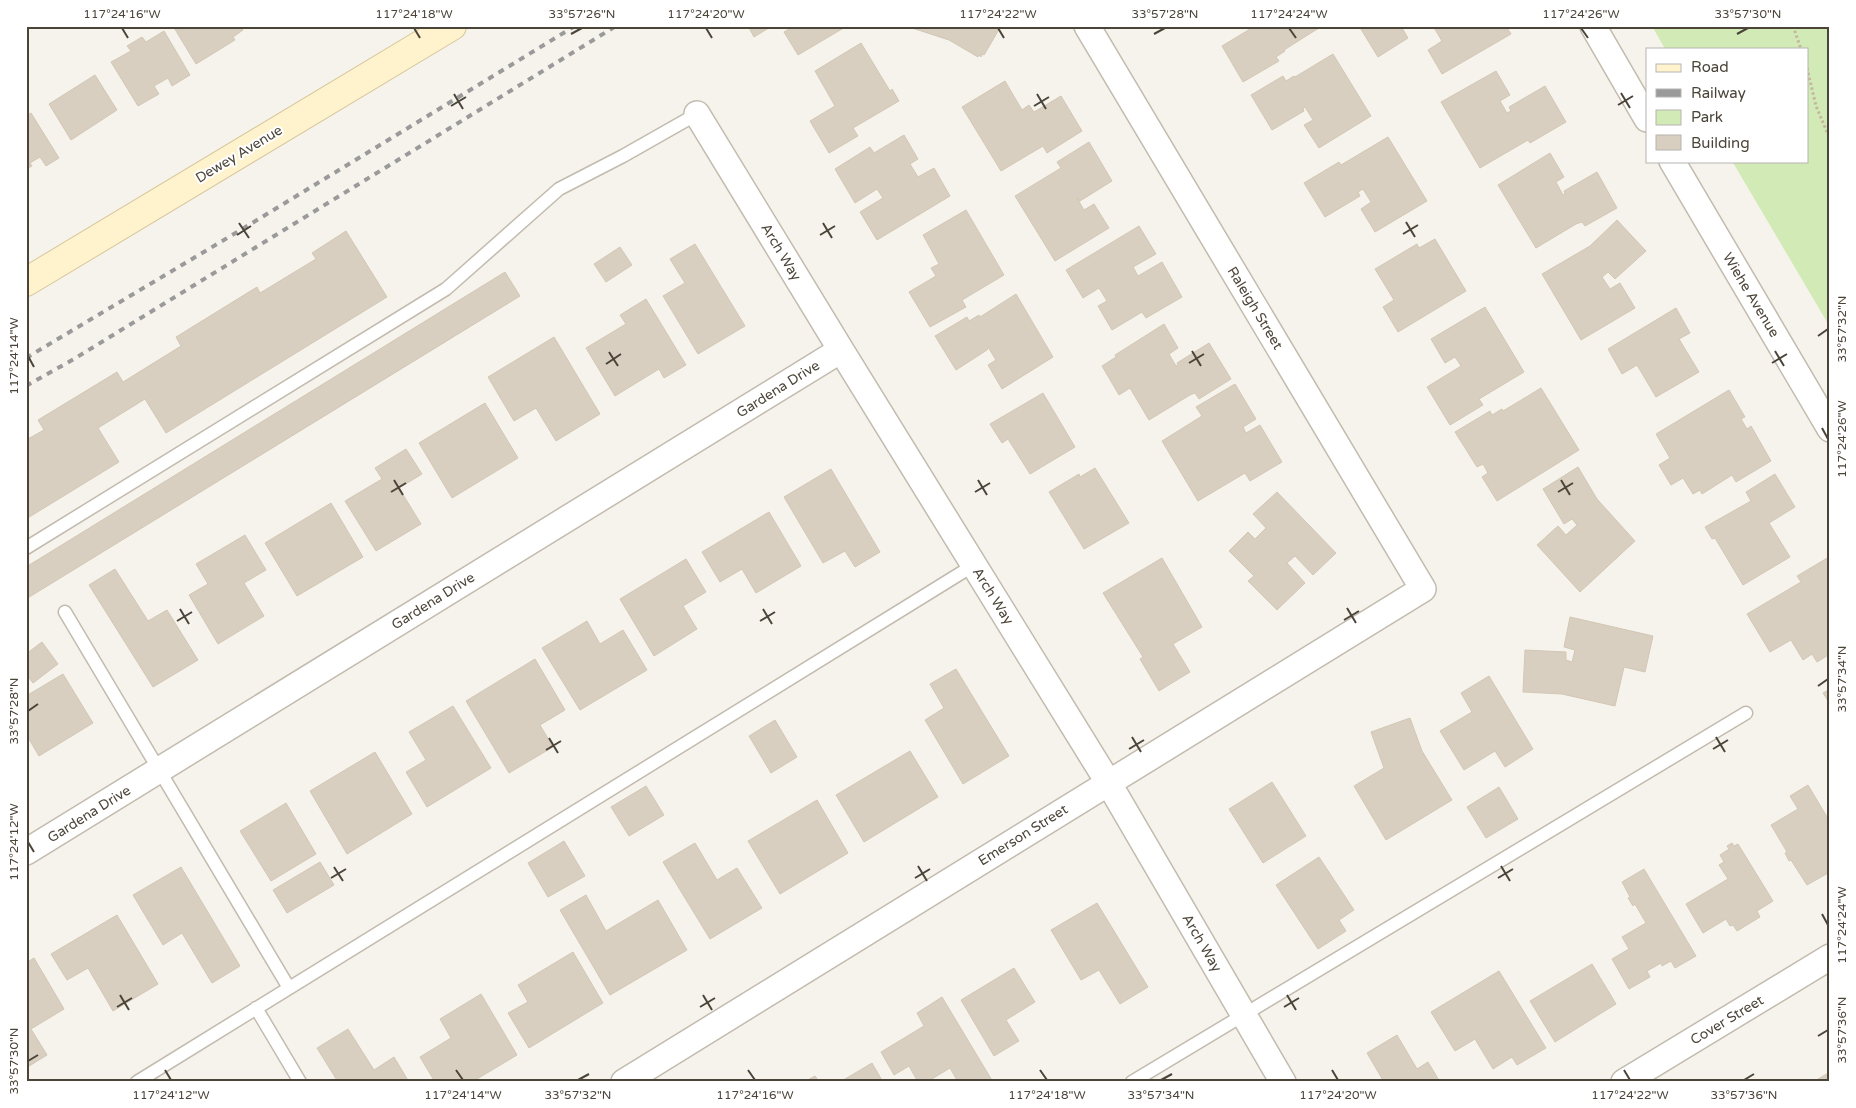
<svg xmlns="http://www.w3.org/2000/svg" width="1856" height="1108" viewBox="0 0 1856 1108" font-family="'Varela Round',sans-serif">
	<rect width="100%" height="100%" fill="#f6f3ec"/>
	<path fill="#d2eab5" d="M1652 26H1830V327L1732 161H1807V49H1665Z"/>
	<path fill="#d8cfc1" stroke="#d3c7b4" d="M173 26H241L243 30 233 37 235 40 196 64Z
		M748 26H772L754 37Z
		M794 26H847L798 55 784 32Z
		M906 26H1001L984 55 982 54 981 57 979 55 978 57 949 40Z
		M1255 26 1259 28 1262 26H1322L1284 50 1285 51 1276 57 1279 61 1243 82 1222 46Z
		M1359 26H1404L1402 28 1408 38 1378 57Z
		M1433 26H1506L1511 34 1442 74 1428 50 1442 41Z
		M164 31 190 75 172 86 168 78 154 86 159 94 138 106 111 62 131 51 127 46 142 37 146 42Z
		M861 43 890 91 892 89 899 101 853 128 858 136 829 153 810 121 835 106 815 71Z
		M1333 54 1371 116 1319 148 1304 125 1313 120 1305 107 1303 108 1304 111 1272 130 1251 95 1283 76 1286 81 1294 76 1295 77Z
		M1496 71 1510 95 1500 101 1507 113 1511 111 1509 107 1545 86 1566 122 1530 143 1528 140 1480 168 1441 102Z
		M95 75 117 110 71 140 49 104Z
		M1005 81 1022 110 1029 105 1034 112 1061 96 1082 131 1047 153 1043 146 1001 171 962 107Z
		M31 113 59 158 46 166 40 157 30 163 32 166 26 169V116Z
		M904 135 918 159 910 164 918 177 934 168 950 196 877 240 860 212 883 198 877 189 855 203 835 169 870 147 874 153Z
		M1388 137 1427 201 1375 232 1361 209 1371 202 1363 189 1358 192 1360 196 1325 217 1304 183 1339 162 1341 165Z
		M1089 142 1112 181 1080 201 1077 198 1084 210 1094 204 1109 228 1055 261 1015 196 1061 168 1057 162Z
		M1550 153 1564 177 1556 182 1563 195 1565 194 1564 191 1597 172 1617 208 1585 226 1582 222 1576 224 1536 248 1498 185Z
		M966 210 1004 275 962 300 966 307 930 327 909 292 936 276 931 268 939 264 923 235Z
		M1617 220 1646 251 1615 279 1608 272 1602 277 1610 289 1620 283 1635 308 1581 340 1542 274 1590 246Z
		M1139 226 1156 254 1133 267 1138 276 1162 262 1182 297 1146 318 1142 312 1112 330 1098 306 1107 301 1099 288 1083 298 1066 270Z
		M346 231 387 297 166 433 145 399 98 428 119 462 26 519V440L44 430 38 420 117 372 123 382 181 346 176 337 257 287 260 293 316 259 312 253Z
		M1435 239 1466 291 1398 332 1383 307 1394 300 1375 269 1417 244 1419 248Z
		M695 244 745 326 698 354 663 296 685 283 670 259Z
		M620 247 632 265 606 282 594 264Z
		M505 272 520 296 26 599V567Z
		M1016 294 1053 357 1002 389 988 365 996 360 988 347 987 350 956 370 935 336 967 317 969 321 979 315 980 317Z
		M646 299 686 365 664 378 659 369 615 396 586 348 626 324 620 315Z
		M1485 307 1524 372 1479 399 1483 405 1450 425 1427 387 1461 366 1455 357 1445 363 1431 339Z
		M1676 308 1690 333 1679 339 1699 372 1656 397 1637 365 1622 374 1608 349Z
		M1164 324 1178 348 1169 354 1176 366 1178 365 1177 363 1209 343 1231 379 1199 399 1195 393 1190 395 1149 420 1130 388 1119 395 1102 366 1116 357 1115 355Z
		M554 337 600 414 556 441 536 408 514 421 488 377Z
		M1235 384 1256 419 1243 427 1246 433 1260 425 1282 462 1250 481 1245 473 1198 501 1162 441 1202 416 1196 407Z
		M1541 388 1579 450 1497 501 1482 477 1488 473 1483 464 1477 467 1455 432 1490 411 1492 415 1502 409 1503 411Z
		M1729 390 1745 417 1741 419 1747 429 1751 426 1771 461 1736 482 1732 475 1702 494 1700 490 1693 494 1683 478 1671 485 1659 465 1670 458 1656 434Z
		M1043 393 1075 447 1030 474 1008 439 1002 443 990 424Z
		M485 403 518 458 452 498 419 443Z
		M406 449 422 474 399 488 421 524 376 551 345 501 382 479 375 468Z
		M1578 467 1597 499 1635 541 1580 592 1537 545 1558 526 1566 535 1577 525 1572 519 1564 524 1543 489Z
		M1095 468 1129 523 1084 549 1049 492 1079 474 1080 477Z
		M831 469 880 552 855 567 845 551 823 563 784 497Z
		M1775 474 1795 507 1769 523 1790 557 1743 585 1715 538 1712 539 1705 527 1751 501 1746 492Z
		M1277 492 1336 553 1313 575 1295 556 1287 563 1305 583 1277 610 1248 581 1254 576 1229 551 1248 532 1255 539 1266 528 1253 514Z
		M331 503 363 557 297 596 265 543Z
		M769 512 801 566 756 593 742 569 720 582 702 552Z
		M245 535 266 570 244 583 264 616 218 644 189 595 208 584 196 564Z
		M1829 557 1830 654 1817 662 1812 654 1803 660 1791 640 1770 652 1747 614 1801 582 1797 576Z
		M1162 558 1202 627 1173 644 1190 672 1159 691 1140 659 1143 657 1103 593Z
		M686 559 706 592 683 606 697 629 654 656 620 599Z
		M115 569 148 621 167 610 198 660 153 687 89 585Z
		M1570 617 1653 636 1645 672 1624 667 1615 706 1562 694 1523 692 1525 650 1566 652V660L1572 662 1575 650 1564 647Z
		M587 621 600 644 623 630 647 670 580 710 542 648Z
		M42 642 58 664 33 683 26 674V654Z
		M535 659 565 710 540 725 553 747 509 773 466 701Z
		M956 669 1009 756 963 784 925 720 944 708 930 684Z
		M63 674 93 723 39 756 26 734V696Z
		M1489 676 1533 749 1505 767 1495 751 1464 770 1440 731 1472 712 1461 693Z
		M1830 689V704L1823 693Z
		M453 706 491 768 427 807 406 772 426 760 409 732Z
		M1410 718 1422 751 1452 800 1386 840 1354 786 1384 768 1371 732Z
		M775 720 797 757 771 773 749 736Z
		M910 751 938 797 864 842 836 795Z
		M375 752 412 814 347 854 310 791Z
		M1272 782 1306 836 1263 863 1229 809Z
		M1808 785 1830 822V872L1807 885 1791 860 1789 861 1785 853 1787 852 1771 825 1798 809 1790 796Z
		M646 786 664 815 629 836 611 807Z
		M1499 787 1518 819 1486 838 1467 807Z
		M817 800 848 853 780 894 748 841Z
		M286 803 316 854 271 881 240 831Z
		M564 841 585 876 548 897 528 863Z
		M695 843 717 880 737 868 762 908 710 939 663 862Z
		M1732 843 1734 846 1738 844 1773 901 1757 911 1760 917 1737 931 1733 925 1730 926 1726 919 1703 933 1686 904 1728 879 1719 865 1724 862 1720 855 1729 849 1727 846Z
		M1319 857 1354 910 1339 920 1346 931 1318 949 1276 885Z
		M320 862 334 885 287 913 273 890Z
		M181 867 240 966 212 983 182 933 163 945 133 895Z
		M1644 869 1696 956 1675 968 1671 961 1662 966 1661 963 1647 971 1650 977 1629 989 1612 959 1629 949 1622 937 1646 923 1635 904 1633 906 1628 898 1630 897 1622 882Z
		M586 895 606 931 658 900 687 950 610 995 560 910Z
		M1097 903 1148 987 1120 1004 1099 970 1081 980 1051 930Z
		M117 915 158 984 113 1011 88 968 67 980 51 954Z
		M573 952 603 1003 529 1048 508 1013 528 1002 518 985Z
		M34 958 64 1009 31 1029 47 1055 26 1068V963Z
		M1592 964 1616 1004 1555 1042 1530 1001Z
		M1014 968 1035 1002 1006 1020 1019 1041 994 1056 961 1000Z
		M1499 971 1546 1048 1517 1065 1512 1057 1493 1069 1475 1039 1455 1051 1431 1012Z
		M481 994 517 1055 472 1082H435L420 1057 451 1038 440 1019Z
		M942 997 993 1082H958L950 1068 927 1082H918L909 1066 894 1075 881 1052 924 1026 917 1013Z
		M348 1029 374 1070 394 1057 409 1082H338L317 1048Z
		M1397 1035 1417 1069 1428 1062 1440 1082H1384L1367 1053Z
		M872 1063 883 1082H840Z
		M1830 1072V1082H1813Z
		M815 1076 819 1082H804Z"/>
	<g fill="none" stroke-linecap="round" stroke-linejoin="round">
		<defs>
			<path id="lane" d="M26 548 446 289 559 189 623 156 697 114
				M65 612 289 988
				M256 1008 300 1082
				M137 1082 974 565
				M1132 1082 1746 713"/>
			<path id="street" d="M1593 26 1647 119
				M697 114 841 350 1108 782 1283 1082
				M1672 161 1830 429
				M26 852 841 350
				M624 1082 1423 589 1087 26
				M1624 1082 1830 957"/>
			<path id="secondary" d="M26 282 452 26"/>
		</defs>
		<use href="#lane" stroke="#c2bbae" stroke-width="15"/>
		<use href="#street" stroke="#c2bbae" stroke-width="28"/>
		<use href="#secondary" stroke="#d6c79b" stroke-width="30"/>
		<path stroke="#c4b79f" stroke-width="3" stroke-dasharray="2.5 2.5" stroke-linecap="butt" d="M1793 26 1801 49
			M1807 68 1816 106 1830 139"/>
		<use href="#lane" stroke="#fff" stroke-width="12"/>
		<use href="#street" stroke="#fff" stroke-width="25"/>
		<use href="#secondary" stroke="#fff3cd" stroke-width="28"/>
		<path stroke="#9a9a9a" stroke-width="4" stroke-dasharray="6 6" stroke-linecap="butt" d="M26 358 244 228 575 26
			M26 386 74 359 616 26"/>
	</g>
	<path fill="none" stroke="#4b4439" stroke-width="2" d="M122 28 128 38M414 28 420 38M706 28 712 38M998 28 1004 38M1289 28 1296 38M1581 28 1588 38M571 34 582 28M1154 34 1165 28M1737 34 1748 28M1621 93 1630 108M454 94 463 109M1037 94 1046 109M1618 105 1633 96M451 106 466 97M1034 106 1049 97M1406 222 1415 237M239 223 249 238M823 223 832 238M1403 234 1418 225M237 235 251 226M820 235 835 226M1818 336 1828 329M1192 351 1201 366M1775 351 1784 366M609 352 618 366M28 356 34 367M1189 363 1204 354M1772 363 1787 354M606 364 621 354M1822 428 1828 439M394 480 403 495M978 480 987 495M1561 480 1570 495M391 492 406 483M975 492 990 483M1558 492 1573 483M1347 608 1356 623M180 609 189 624M763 609 772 624M1344 620 1359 611M177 621 192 612M760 621 775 612M1818 686 1828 679M28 711 38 704M1132 737 1141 752M1716 737 1725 752M549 738 558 753M1129 749 1144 740M1713 749 1728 740M546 750 561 741M28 842 34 852M918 866 927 881M1501 866 1510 881M334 867 343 881M331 878 346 869M915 878 930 869M1498 878 1513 869M1822 914 1828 925M120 995 129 1010M703 995 712 1010M1287 995 1296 1010M117 1007 132 998M700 1007 715 998M1284 1007 1299 998M1818 1036 1828 1030M28 1061 38 1055M165 1070 171 1080M456 1070 463 1080M748 1070 755 1080M1040 1070 1047 1080M1332 1070 1338 1080M1624 1070 1630 1080M578 1080 589 1074M1161 1080 1172 1074M1744 1080 1754 1074"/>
	<g text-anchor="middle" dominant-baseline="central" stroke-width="4" stroke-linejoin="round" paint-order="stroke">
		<g font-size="14" fill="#4b4439" stroke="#fff">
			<text transform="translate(239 154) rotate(-31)">Dewey Avenue</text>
			<text transform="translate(781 252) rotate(59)">Arch Way</text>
			<text transform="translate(1751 295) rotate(59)">Wiehe Avenue</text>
			<text transform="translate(1255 308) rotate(59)">Raleigh Street</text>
			<text transform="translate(778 389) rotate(-32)">Gardena Drive</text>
			<text transform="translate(993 596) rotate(58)">Arch Way</text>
			<text transform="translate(433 601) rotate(-32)">Gardena Drive</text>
			<text transform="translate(89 814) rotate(-32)">Gardena Drive</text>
			<text transform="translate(1023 835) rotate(-32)">Emerson Street</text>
			<text transform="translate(1202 943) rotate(60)">Arch Way</text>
			<text transform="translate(1727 1020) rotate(-31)">Cover Street</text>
		</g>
	</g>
	<rect width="1856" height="1108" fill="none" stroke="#ffffff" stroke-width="55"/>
	<rect x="1646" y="48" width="162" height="115" fill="#ffffff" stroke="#b7b4b0"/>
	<rect x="1656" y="64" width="25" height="8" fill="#fff3cd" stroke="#b7b4b0"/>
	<text x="1691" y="72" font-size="15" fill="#4b4439">Road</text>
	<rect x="1656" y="89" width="25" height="8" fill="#9a9a9a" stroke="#b7b4b0"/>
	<text x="1691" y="98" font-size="15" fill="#4b4439">Railway</text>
	<rect x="1656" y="110" width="25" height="15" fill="#d2eab5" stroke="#b7b4b0"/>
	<text x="1691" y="122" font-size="15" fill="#4b4439">Park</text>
	<rect x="1656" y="135" width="25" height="15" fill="#d8cfc1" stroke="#b7b4b0"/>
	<text x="1691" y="148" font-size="15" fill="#4b4439">Building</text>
	<rect x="28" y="28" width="1800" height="1052" fill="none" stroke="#4b4439" stroke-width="2"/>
	<g font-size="12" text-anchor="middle" fill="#4b4439">
		<text x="122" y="18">117°24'16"W</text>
		<text x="414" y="18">117°24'18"W</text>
		<text x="582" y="18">33°57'26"N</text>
		<text x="706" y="18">117°24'20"W</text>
		<text x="998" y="18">117°24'22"W</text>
		<text x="1165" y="18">33°57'28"N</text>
		<text x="1289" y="18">117°24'24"W</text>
		<text x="1581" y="18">117°24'26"W</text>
		<text x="1748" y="18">33°57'30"N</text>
		<text transform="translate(1842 329) rotate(-90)" y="4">33°57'32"N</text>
		<text transform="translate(14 356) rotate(-90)" y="4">117°24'14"W</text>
		<text transform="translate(1842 439) rotate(-90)" y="4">117°24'26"W</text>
		<text transform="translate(1842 679) rotate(-90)" y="4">33°57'34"N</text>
		<text transform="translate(14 711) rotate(-90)" y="4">33°57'28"N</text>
		<text transform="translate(14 842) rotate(-90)" y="4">117°24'12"W</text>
		<text transform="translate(1842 925) rotate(-90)" y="4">117°24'24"W</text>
		<text transform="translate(1842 1030) rotate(-90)" y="4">33°57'36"N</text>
		<text transform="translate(14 1061) rotate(-90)" y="4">33°57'30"N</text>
		<text x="171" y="1099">117°24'12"W</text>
		<text x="463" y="1099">117°24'14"W</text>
		<text x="578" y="1099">33°57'32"N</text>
		<text x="755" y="1099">117°24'16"W</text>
		<text x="1047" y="1099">117°24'18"W</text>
		<text x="1161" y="1099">33°57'34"N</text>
		<text x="1338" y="1099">117°24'20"W</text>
		<text x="1630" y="1099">117°24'22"W</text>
		<text x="1744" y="1099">33°57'36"N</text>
	</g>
</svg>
